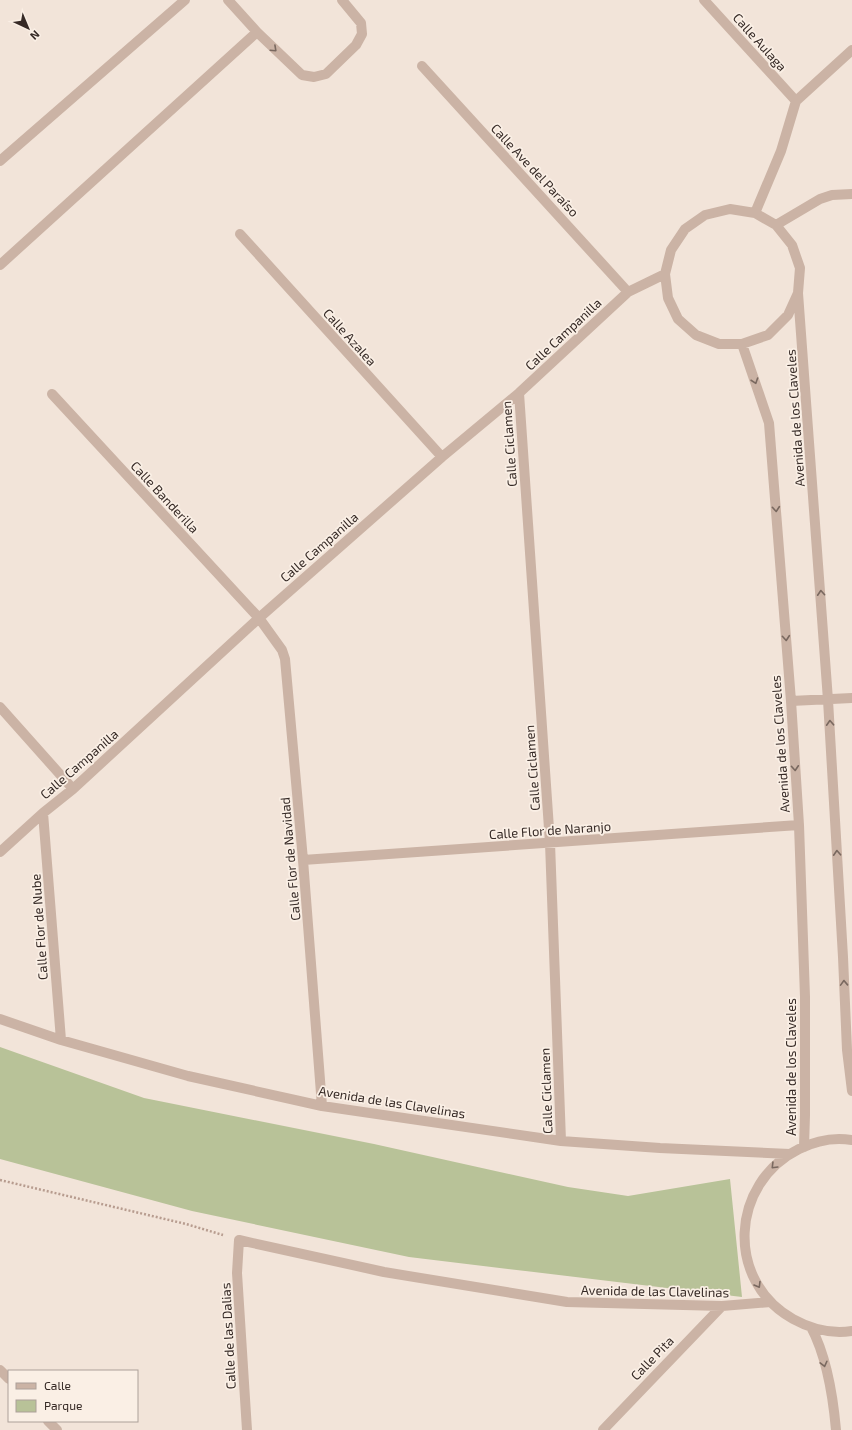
<svg xmlns="http://www.w3.org/2000/svg" width="852" height="1430" viewBox="0 0 852 1430" font-family="'Exo 2',sans-serif">
	<rect width="100%" height="100%" fill="#f2e4d9"/>
	<path fill="#b8c298" d="M0 1047 144 1098 374 1144 568 1187 628 1196 730 1179 742 1297 409 1257 192 1211 0 1159Z"/>
	<g fill="none" stroke-linecap="round" stroke-linejoin="round">
		<path stroke="#b79c8f" stroke-width="2.5" stroke-dasharray="2 2" stroke-linecap="butt" d="M0 1180 186 1224 223 1235"/>
		<path stroke="#cbb3a5" stroke-width="10" d="M228 0 257 32 302 75 314 77 326 74 356 45 362 34 361 23 342 0
			M704 0 796 101
			M422 66 628 292
			M0 161 185 0
			M755 213 781 151 796 101 852 50
			M776 225 820 199 832 195 852 194
			M240 234 442 457
			M0 265 257 32
			M798 293 788 315 768 335 742 344H719L696 335 678 319 668 298 665 274 671 250 685 229 705 215 730 209 755 213 776 225 792 245 800 268 798 293 828 700 843 957 847 1050 852 1091
			M742 344 769 423 791 701 799 825 805 997V1115L804 1147
			M519 393 550 843 561 1141
			M52 394 259 618 282 650 285 659 303 860 322 1106
			M791 701 852 698
			M0 707 73 789
			M43 813 61 1040
			M0 852 43 813 73 789 259 618 442 457 519 393 628 292 665 274
			M303 860 799 825
			M0 1019 61 1040 188 1076 322 1106 561 1141 660 1148 790 1154
			M852 1140C834 1137 815 1141 799 1149 730 1183 725 1281 793 1319 811 1329 832 1334 852 1331
			M811 1327C827 1357 833 1396 836 1430
			M0 1370 9 1379
			M48 1421 57 1430
			M247 1430 237 1273 239 1240 384 1272 567 1302 722 1306 771 1302
			M603 1430 722 1306"/>
	</g>
	<defs><path id="oneway-chevron" d="M-2-3.5L2.5 0L-2 3.5" fill="none" stroke-width="1.6" stroke-linecap="round" stroke-linejoin="round"/></defs>
	<g stroke="#79685f">
		<use href="#oneway-chevron" transform="translate(274 49) rotate(43)"/>
		<use href="#oneway-chevron" transform="translate(755 381) rotate(71)"/>
		<use href="#oneway-chevron" transform="translate(776 509) rotate(85)"/>
		<use href="#oneway-chevron" transform="translate(821 593) rotate(-94)"/>
		<use href="#oneway-chevron" transform="translate(786 638) rotate(85)"/>
		<use href="#oneway-chevron" transform="translate(830 723) rotate(-93)"/>
		<use href="#oneway-chevron" transform="translate(795 768) rotate(86)"/>
		<use href="#oneway-chevron" transform="translate(837 853) rotate(-93)"/>
		<use href="#oneway-chevron" transform="translate(844 983) rotate(-92)"/>
		<use href="#oneway-chevron" transform="translate(774 1166) rotate(135)"/>
		<use href="#oneway-chevron" transform="translate(758 1285) rotate(59)"/>
		<use href="#oneway-chevron" transform="translate(824 1364) rotate(76)"/>
	</g>
	<g text-anchor="middle" dominant-baseline="central" stroke-width="3.5" stroke-linejoin="round" paint-order="stroke">
		<g font-size="13" fill="#362a26" stroke="#faefe5">
			<text transform="translate(760 42) rotate(48)">Calle Aulaga</text>
			<text transform="translate(535 170) rotate(47)">Calle Ave del Paraíso</text>
			<text transform="translate(563 334) rotate(-43)">Calle Campanilla</text>
			<text transform="translate(350 337) rotate(48)">Calle Azalea</text>
			<text transform="translate(795 418) rotate(-94)">Avenida de los Claveles</text>
			<text transform="translate(509 444) rotate(-94)">Calle Ciclamen</text>
			<text transform="translate(165 497) rotate(47)">Calle Banderilla</text>
			<text transform="translate(319 547) rotate(-41)">Calle Campanilla</text>
			<text transform="translate(780 744) rotate(-94)">Avenida de los Claveles</text>
			<text transform="translate(79 764) rotate(-41)">Calle Campanilla</text>
			<text transform="translate(532 768) rotate(-94)">Calle Ciclamen</text>
			<text transform="translate(550 830) rotate(-4)">Calle Flor de Naranjo</text>
			<text transform="translate(290 859) rotate(-95)">Calle Flor de Navidad</text>
			<text transform="translate(39 927) rotate(-94)">Calle Flor de Nube</text>
			<text transform="translate(791 1067) rotate(-90)">Avenida de los Claveles</text>
			<text transform="translate(546 1091) rotate(-92)">Calle Ciclamen</text>
			<text transform="translate(392 1102) rotate(9)">Avenida de las Clavelinas</text>
			<text transform="translate(655 1291) rotate(1)">Avenida de las Clavelinas</text>
			<text transform="translate(228 1336) rotate(-93)">Calle de las Dalias</text>
			<text transform="translate(652 1358) rotate(-46)">Calle Pita</text>
		</g>
	</g>
	<rect x="8" y="1370" width="130" height="52" fill="#faefe5" stroke="#aca099"/>
	<rect x="16" y="1383" width="20" height="6" fill="#cbb3a5" stroke="#aca099"/>
	<text x="44" y="1390" font-size="12" fill="#362a26">Calle</text>
	<rect x="16" y="1400" width="20" height="12" fill="#b8c298" stroke="#aca099"/>
	<text x="44" y="1410" font-size="12" fill="#362a26">Parque</text>
	<g transform="translate(28 28) rotate(136)" stroke="#faefe5" stroke-width="3" paint-order="stroke">
	<path d="M0-3L7 15L0 10L-7 15Z" fill="#362a26"/>
	<text y="-6" font-size="11" font-weight="bold" text-anchor="middle" fill="#362a26">N</text>
	</g>
</svg>
